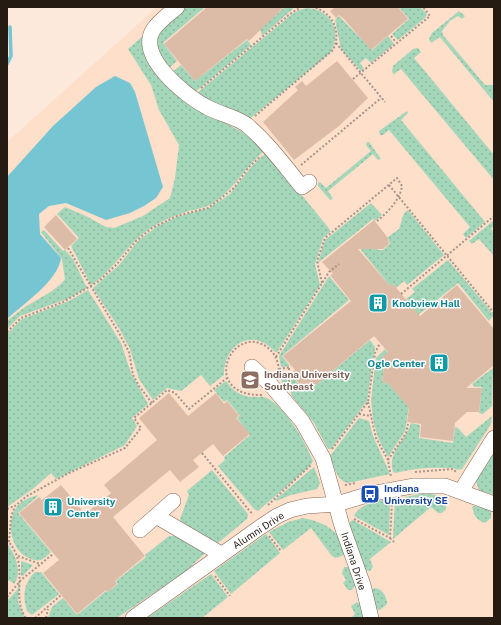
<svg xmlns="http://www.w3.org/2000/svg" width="501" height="625" viewBox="0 0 501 625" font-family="'Public Sans',sans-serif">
	<defs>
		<pattern id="grass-dots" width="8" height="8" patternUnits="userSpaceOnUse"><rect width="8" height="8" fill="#a4d6ba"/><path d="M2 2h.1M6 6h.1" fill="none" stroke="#8db79f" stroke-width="1.8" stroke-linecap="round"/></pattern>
	</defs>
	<rect width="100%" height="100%" fill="#fde9dc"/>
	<path fill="#fedfca" d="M157 7H494V618H7V142Z"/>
	<path fill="url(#grass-dots)" d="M186 7H205L163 43 177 61 168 69C165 63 158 56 156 50 152 30 173 18 186 7Z
		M285 7H295L262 36 260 29Z
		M399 7H420L427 14 425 18 398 40 392 34 409 19Z
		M307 8C331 10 343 31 330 53L247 121 196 94 291 15 299 10Z
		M459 11 465 16 462 19 458 16 450 21 442 31 443 35 485 85H494V102L440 37 431 43 429 39 432 33Z
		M339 16 372 50 388 36 394 44 371 63 366 58 360 63 364 69 361 71 341 49 335 20Z
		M144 35 145 44 214 117 252 137 265 150C245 167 234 190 212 204 204 208 197 209 189 211 173 216 158 222 145 232 124 248 113 271 91 285L71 246 79 238 57 214 65 207 86 216 106 227 114 228 143 216 170 198 175 178 179 145 159 110 151 85 128 49Z
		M247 40 251 45 194 93 172 72 181 65 195 81Z
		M418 48 421 52 414 58 494 155V180L401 69 394 74 392 72 393 66 413 49Z
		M407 111 408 113 401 120 485 222 466 238 463 234 470 227 389 130 383 135H380L379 131Z
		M367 142H369L381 159 378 160 373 154 328 191 333 199 330 200 318 186V183L320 182 326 188 371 151 366 145Z
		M267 152 331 231 323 238 315 264 320 285 277 352H275C253 327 224 343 224 375L210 386 201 375 181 391 167 388 153 400 139 379 130 349 119 328 93 288 119 265 138 241 156 227 177 217 209 208 230 194 252 166Z
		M371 203 382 215 375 221 373 219 318 263 325 240Z
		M408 210 444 255 407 285 404 281 396 288 393 284 390 286 361 250 370 243 378 250H383L390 244 388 237 399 229 404 213Z
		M494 220V226L491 229 494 232V256L479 239 472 244 469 241Z
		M44 230 63 251 65 250 73 259 87 288 67 299 20 316 7 329 8 320 25 307 52 291 62 283 65 279 62 259 41 232Z
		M448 260 494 315 489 321 458 283 417 316 408 306 411 304 406 299 415 292 412 289Z
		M329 276 349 300 282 356 290 366 281 367 279 356Z
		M88 290 121 343 131 373 148 404 132 418 137 426 125 445 56 479 51 473 34 488 7 507V334L22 319 69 301Z
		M370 340 375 347 367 401 331 449H328L314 423 291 395V374L302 388 306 389 316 385Z
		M385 349 388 353 382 357 385 361 382 382 388 383 409 406 405 431 388 457 378 438 373 419 371 400 376 358Z
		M493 368 492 406 483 414 479 413 482 387H475L472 384Z
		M283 371 287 373 288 390 282 384 281 373Z
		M226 381C233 391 241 397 255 397 259 397 262 396 267 398 286 408 305 441 313 461L310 466 258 511 254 509 218 466 225 460 224 457 250 435 237 418 240 416 227 400 224 402 214 390Z
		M492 416 491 424 462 469C457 471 455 468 450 468 433 467 412 468 396 473L393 472C387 452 405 442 411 423L420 425 419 438 453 443 455 427 458 428 466 437Z
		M359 418 369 421 373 436 390 474 348 483C336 480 334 466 330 456Z
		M494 446V495L479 490 475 479Z
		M314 467 320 483 317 489 291 495 276 501 275 500Z
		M212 470 248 514 247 519 218 543 184 526 180 519 189 495 187 491Z
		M425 493C435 494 447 497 446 509L442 513H438L431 507 393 539 395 499Z
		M37 495 38 496 18 513 51 552C48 555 45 558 41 560 37 561 33 560 29 558 12 552 5 523 16 508 21 501 29 498 37 495Z
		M388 499 390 501 389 535 354 516C359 504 377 501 388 499Z
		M474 506 491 510V518L485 523C476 520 474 515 472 507Z
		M303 518C322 521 346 533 344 555L336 558 332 556 311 528 283 550 269 532 288 522Z
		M353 520 391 542 370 559 373 567 370 571 365 570 350 527V522Z
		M266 534 280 553 231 594 214 571Z
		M169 536H179L205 552 204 554 186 571 117 618H48L52 607 63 598 77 615 106 591 108 592 118 584 116 581 146 557 145 555Z
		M7 543C15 553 23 573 14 584L9 580 7 583Z
		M21 561 33 565 23 576 21 575Z
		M344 567H349L355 585 352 590H348L343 583 346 580 342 573Z
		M35 572H41L59 594 32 615 27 611C22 596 24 583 35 572Z
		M211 574 228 597 202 618H147Z
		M20 582 18 602 25 618H7V601L17 590Z
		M374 588C382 588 387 596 387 604L380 610 376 609 371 591Z
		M357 602 361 605 365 618 352 617 355 614 351 606Z"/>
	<path fill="#76c5d2" d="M115 76 130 83 135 92 163 187 156 198 144 206 130 213 106 220 66 203 49 206 39 214 40 234 61 258C58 281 24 303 7 319V177L53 126 96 87Z"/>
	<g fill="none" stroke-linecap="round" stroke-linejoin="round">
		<path stroke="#76c5d2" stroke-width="3.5" d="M7 64 11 56 10 27"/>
	</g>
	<path fill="#dcbca7" d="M207 7H284L249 41 247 39 195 81 164 44Z
		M333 7H398L408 19 371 50 344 19 339 15 336 18 330 11 334 8Z
		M337 61 368 98 339 126 294 160 263 122 298 90 295 87 302 81 306 86Z
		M56 215 77 239 65 250 44 227Z
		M374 220 388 238 389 244 383 249H358L390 286 393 284 420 316 457 285 494 329V365L466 388H482L479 412H467L455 423 453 441 420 437 421 424 407 422 409 408 388 383 382 382 385 361 382 357 388 352 374 336 316 385 315 384 306 388 302 387 291 373 295 370 283 356 351 301 330 275 333 274 322 262Z
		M169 393 188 416 216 393 224 404 227 401 239 416 236 418 250 434 223 456 213 444 193 460 199 467 180 482 170 470 113 517 145 556 115 581 117 584 108 592 106 590 77 614 43 573 59 560 19 513 39 497 42 500 61 485 85 514 111 493 104 485 157 440 139 418Z"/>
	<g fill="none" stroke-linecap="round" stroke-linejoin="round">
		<defs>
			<path id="minor" d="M177 7C169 14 159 21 153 30 137 57 185 95 205 106 218 114 235 116 247 125 268 143 284 165 302 187L309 182
				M252 367 270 384 302 421 323 458 342 526 363 585 371 618
				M461 491 494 438
				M156 516 221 554
				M140 530 173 501
				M133 618 259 528 277 516 290 510 307 506 337 504 370 494 413 486H445L494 504"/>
		</defs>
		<use href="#minor" stroke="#846855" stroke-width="16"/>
		<path stroke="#a6958a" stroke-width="2" stroke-dasharray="2 2" stroke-linecap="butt" d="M391 36 396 42
			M336 43 385 102
			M353 79 430 16 423 7
			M201 88 290 14 301 7
			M255 116 333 50C342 31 332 11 312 7
			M301 165 381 98
			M389 185 494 313
			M68 248 119 333 129 352 133 375 139 386 152 403
			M322 283 317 261 325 238 397 178 402 186C400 200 388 212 377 221
			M401 294 494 216
			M7 332 21 318 63 302 99 281 117 264 136 241 152 228 177 216 208 208 216 202 234 188 248 168 261 156
			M276 357 329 272 339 264
			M289 368V386
			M279 369 291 367
			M262 395C199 396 231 322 267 347 276 354 279 363 279 374
			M368 402 376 438 388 460 391 477
			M359 414 371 416
			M332 449 368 402 375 353 380 343
			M202 453 253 515
			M388 460 406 433 408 424
			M415 472 453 469 457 473
			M345 485 356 483
			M268 505 312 464
			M7 509 14 506
			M354 519 390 538 392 503
			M269 536 281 551
			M390 538 394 542
			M7 540C31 565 10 596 26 618
			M9 542 11 517 15 506 27 496 69 473 125 448 141 428 134 418 167 390 175 393 189 409 227 378
			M18 556 40 564
			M215 576 230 596
			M7 597 21 580 53 554
			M35 618 61 595
			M46 618 48 609"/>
		<use href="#minor" stroke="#fff" stroke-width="15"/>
	</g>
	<defs>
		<symbol id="building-square" viewBox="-11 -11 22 22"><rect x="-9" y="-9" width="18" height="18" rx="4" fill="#0f9aa8" stroke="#fff"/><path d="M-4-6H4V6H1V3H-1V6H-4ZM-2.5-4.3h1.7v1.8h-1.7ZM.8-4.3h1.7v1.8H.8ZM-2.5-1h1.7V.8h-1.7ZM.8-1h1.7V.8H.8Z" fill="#fff"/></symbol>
		<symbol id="university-square" viewBox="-11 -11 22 22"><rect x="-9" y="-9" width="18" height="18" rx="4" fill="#8d6e63" stroke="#fff"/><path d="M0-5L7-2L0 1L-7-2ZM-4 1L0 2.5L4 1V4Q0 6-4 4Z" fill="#fff"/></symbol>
		<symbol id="bus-square" viewBox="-11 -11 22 22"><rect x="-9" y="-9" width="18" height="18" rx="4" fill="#1a4fb4" stroke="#fff"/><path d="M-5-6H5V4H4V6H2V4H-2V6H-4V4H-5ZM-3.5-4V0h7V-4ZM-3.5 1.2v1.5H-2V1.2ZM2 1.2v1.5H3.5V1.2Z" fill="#fff"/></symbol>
	</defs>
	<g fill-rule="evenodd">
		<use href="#building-square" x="367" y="292" width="22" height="22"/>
		<use href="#building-square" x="428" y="352" width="22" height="22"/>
		<use href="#university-square" x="239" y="369" width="22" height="22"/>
		<use href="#bus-square" x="359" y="483" width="22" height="22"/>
		<use href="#building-square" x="42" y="496" width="22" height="22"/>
	</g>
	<g text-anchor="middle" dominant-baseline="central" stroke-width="3" stroke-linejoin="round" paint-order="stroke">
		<g font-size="10" font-weight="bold" fill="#0d838f" stroke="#fff" text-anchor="start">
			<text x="392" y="303">Knobview Hall</text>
			<text x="425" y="363" text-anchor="end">Ogle Center</text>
			<text x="67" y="501">University<tspan x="67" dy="12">Center</tspan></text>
		</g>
		<g font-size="10" font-weight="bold" fill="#785e54" stroke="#fff" text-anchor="start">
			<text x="264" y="374">Indiana University<tspan x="264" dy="12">Southeast</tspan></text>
		</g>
		<g font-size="10" font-weight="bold" fill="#164399" stroke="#fff" text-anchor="start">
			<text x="384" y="488">Indiana<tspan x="384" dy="12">University SE</tspan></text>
		</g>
		<g font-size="10" fill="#261b13" stroke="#fff">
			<text transform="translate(258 530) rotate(-33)">Alumni Drive</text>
			<text transform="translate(354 561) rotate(72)">Indiana Drive</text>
		</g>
	</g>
	<rect width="501" height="625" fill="none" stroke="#261b13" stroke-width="16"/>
</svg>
